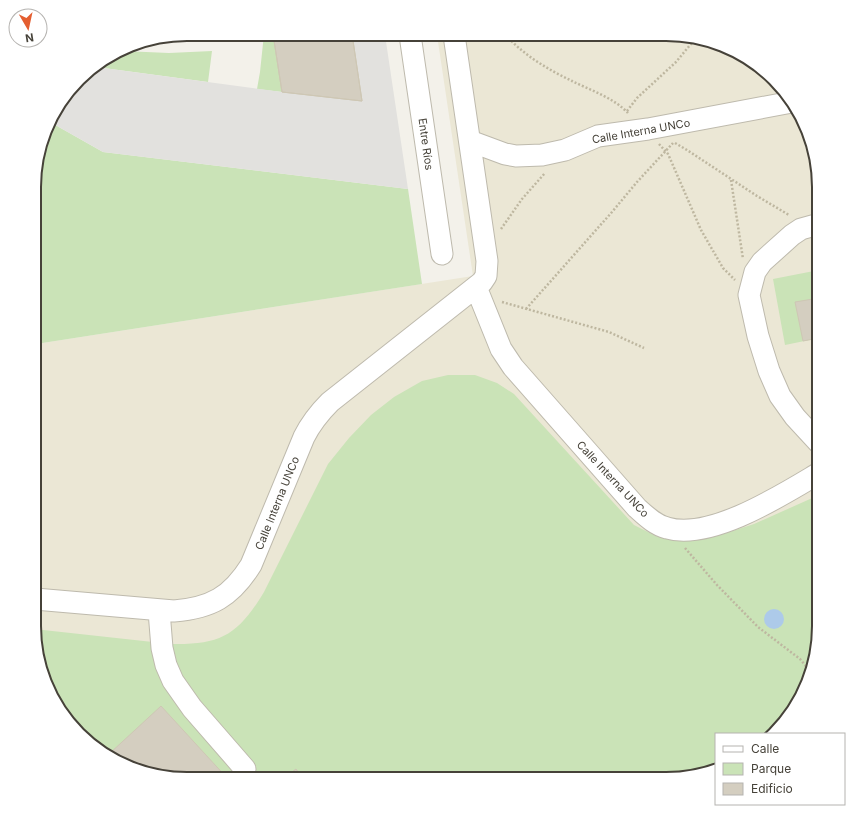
<svg xmlns="http://www.w3.org/2000/svg" width="853" height="813" viewBox="0 0 853 813" font-family="Inter,sans-serif">
	<rect width="100%" height="100%" fill="#f3f1ea"/>
	<path fill="#ebe7d5" d="M437 35H686L742 54 787 94 811 138 819 177V495L797 519 716 734V770L676 779 119 763 66 719 46 684 34 636 36 344 473 276Z"/>
	<path fill="#cae3b7" d="M264 34H273L282 92 257 89 260 72Z
		M123 51 169 53 212 51 208 82 96 67Z
		M50 122 103 152 408 189 422 284 36 344 37 158Z
		M819 270V338L785 345 773 279Z
		M448 375H475L497 383 514 394 634 525 658 537 690 538 723 534 754 524 819 495V636L803 694 770 734H716V770L676 779H177L119 763 66 719 46 684 34 636V629L171 644C221 645 238 635 264 592L328 464 349 438 371 415 394 397 422 381Z"/>
	<path fill="#e2e1de" d="M352 34 385 35 408 189 103 152 50 122 54 111 86 72 96 67 282 92 362 101Z"/>
	<path fill="#adcae9" d="M764 619a10 10 0 1 1 20 0a10 10 0 1 1-20 0Z"/>
	<path fill="#d4cec0" stroke="#cec7b4" d="M273 34H352L362 101 282 92Z
		M273 34H352L362 101 282 92Z
		M819 298V338L803 341 795 302Z
		M161 706 228 779H177L119 763 109 754Z
		M296 769 303 779H283Z"/>
	<g fill="none" stroke-linecap="round" stroke-linejoin="round">
		<defs>
			<path id="minor" d="M410 35 442 254
				M470 141 505 154 516 156 542 155 565 150 598 136 648 129 792 102
				M819 224 801 229 792 235 762 262 755 272 749 295 758 336 769 371 780 396 795 417 819 443
				M476 287 501 349 513 367 637 508C646 516 655 525 667 528 710 541 782 495 819 473
				M35 599 174 611C211 608 231 597 251 565L304 437C311 423 319 413 330 402L482 282 486 276 487 261 454 35
				M159 611 162 648 166 665 173 681 192 708 245 769"/>
		</defs>
		<use href="#minor" stroke="#bebaad" stroke-width="23"/>
		<path stroke="#beb7a0" stroke-width="2.5" stroke-dasharray="2 2" stroke-linecap="butt" d="M506 35C523 55 549 70 572 81 590 90 614 98 628 113
			M627 111 637 98 676 62 695 39
			M675 143 687 150 757 196 789 215
			M659 144 668 154 672 163 701 230 723 268 735 280
			M731 180 743 259
			M501 229 522 199 545 173
			M502 302 609 332 644 348
			M526 309 612 212 637 182 673 143
			M685 548 717 585 758 627 800 659 809 670"/>
		<use href="#minor" stroke="#fff" stroke-width="21"/>
	</g>
	<g text-anchor="middle" dominant-baseline="central" stroke-width="3" stroke-linejoin="round" paint-order="stroke">
		<g font-size="11" fill="#464239" stroke="#fff">
			<text transform="translate(641 131) rotate(-10)">Calle Interna UNCo</text>
			<text transform="translate(426 144) rotate(82)">Entre Ríos</text>
			<text transform="translate(613 479) rotate(47)">Calle Interna UNCo</text>
			<text transform="translate(277 503) rotate(-68)">Calle Interna UNCo</text>
		</g>
	</g>
	<path d="M0 0H853V813H0ZM187 41H666A146 146 0 0 1 812 187V626A146 146 0 0 1 666 772H187A146 146 0 0 1 41 626V187A146 146 0 0 1 187 41Z" fill="#fff" fill-rule="evenodd"/>
	<path fill="none" stroke="#464239" stroke-width="2" d="M187 41H666A146 146 0 0 1 812 187V626A146 146 0 0 1 666 772H187A146 146 0 0 1 41 626V187A146 146 0 0 1 187 41Z"/>
	<rect x="715" y="733" width="130" height="72" fill="#ffffff" stroke="#b5b3b0"/>
	<rect x="723" y="746" width="20" height="6" fill="#ffffff" stroke="#b5b3b0"/>
	<text x="751" y="753" font-size="12" fill="#464239">Calle</text>
	<rect x="723" y="763" width="20" height="12" fill="#cae3b7" stroke="#b5b3b0"/>
	<text x="751" y="773" font-size="12" fill="#464239">Parque</text>
	<rect x="723" y="783" width="20" height="12" fill="#d4cec0" stroke="#b5b3b0"/>
	<text x="751" y="793" font-size="12" fill="#464239">Edificio</text>
	<g transform="translate(28 28) rotate(171)"><circle r="19" fill="#ffffff" stroke="#b5b3b0"/>
	<path d="M0-3L7 15L0 10L-7 15Z" fill="#e45e30"/>
	<text y="-6" font-size="11" font-weight="bold" text-anchor="middle" fill="#464239">N</text>
	</g>
</svg>
